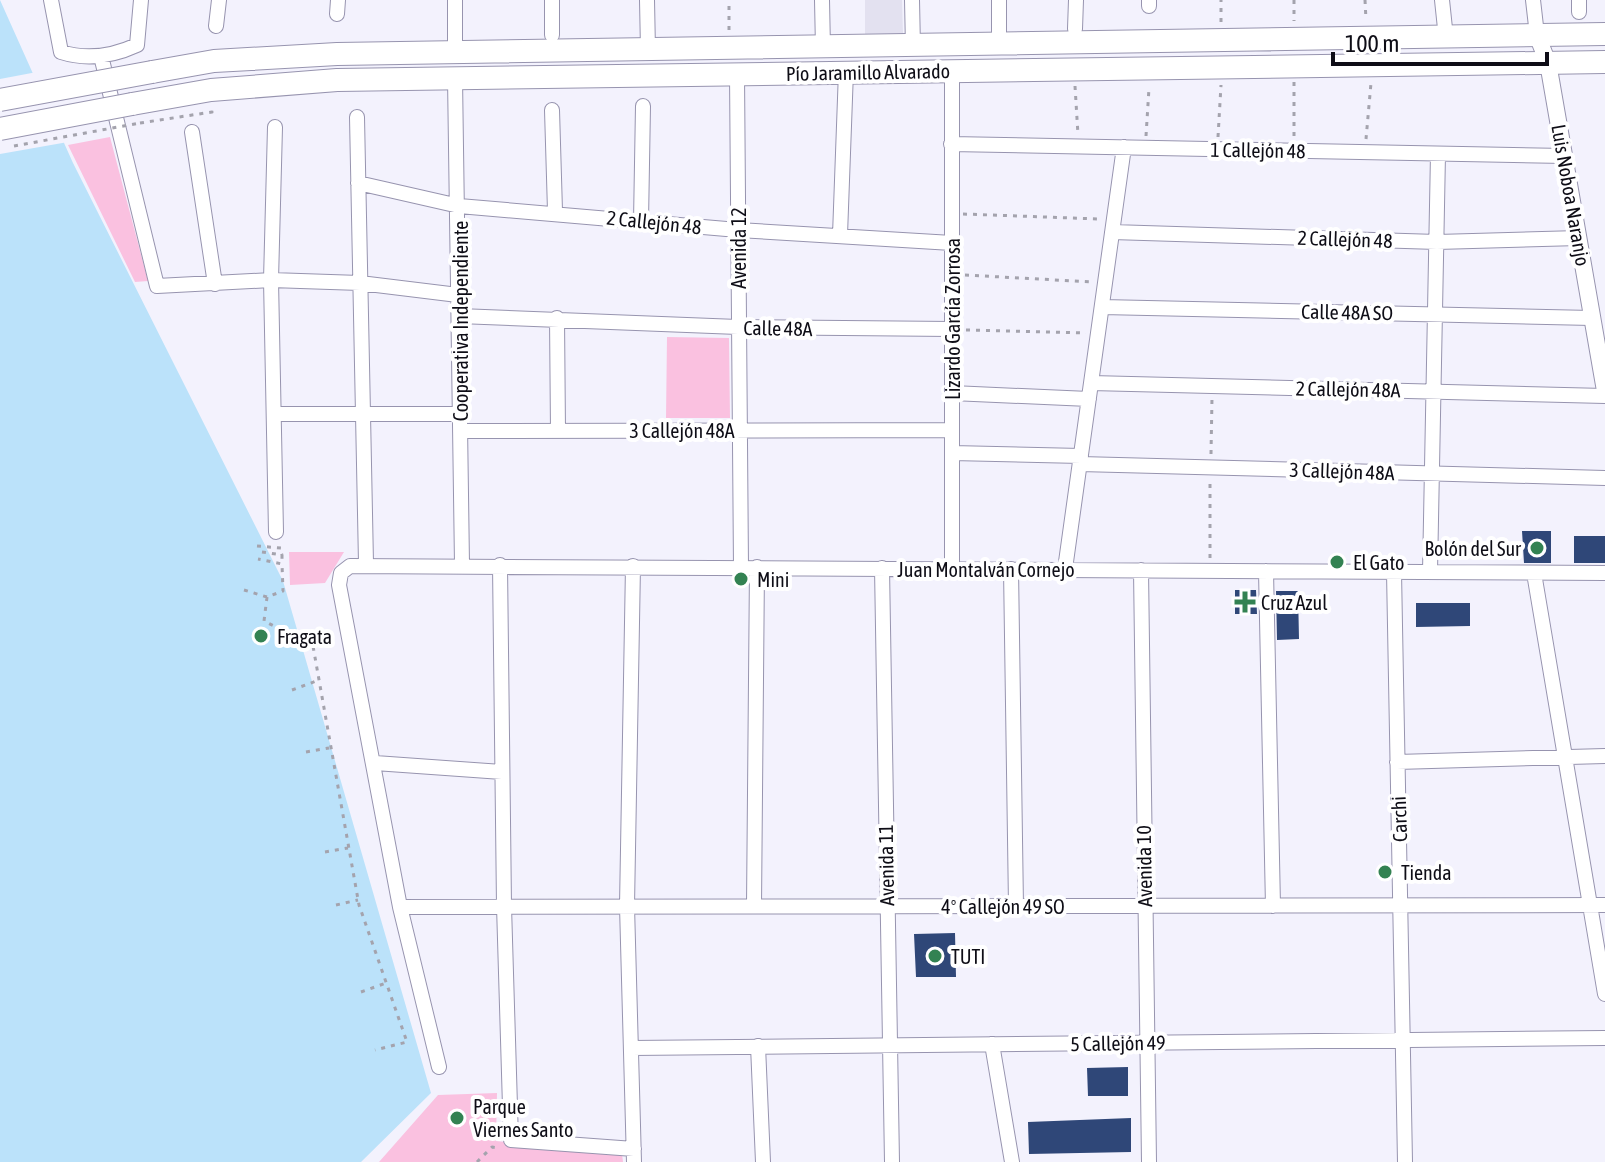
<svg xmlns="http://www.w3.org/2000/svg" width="1605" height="1162" viewBox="0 0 1605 1162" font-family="'Asap Condensed',sans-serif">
	<rect width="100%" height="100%" fill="#f3f2fd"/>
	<path fill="#e3e1f0" d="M865 0H902L903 34H865Z"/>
	<path fill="#fac1e0" d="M110 137 148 281 135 282 68 145Z
		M667 337 729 338 730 418H666Z
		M289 552H344L325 583 290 585Z
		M497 1093 496 1141 622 1154 623 1162H379L438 1095Z"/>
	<path fill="#bbe2fa" d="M0 0 73 163 283 581 431 1093 361 1162H0Z"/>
	<path fill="#f3f2fd" d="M37 72 68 142 0 154V79Z"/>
	<path fill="#2f4778" d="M1522 531H1551V563H1524Z
		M1574 536H1605V563H1574Z
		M1235 590H1256L1257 614H1235Z
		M1276 591H1298L1299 639 1277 640Z
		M1416 603H1470V626L1416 627Z
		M955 933 956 977H916L914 934Z
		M1128 1067V1096H1088L1087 1068Z
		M1131 1118V1152L1029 1154 1028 1122Z"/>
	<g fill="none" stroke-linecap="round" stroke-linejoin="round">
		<defs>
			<path id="minor" d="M51 0 61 52C86 60 113 56 137 45L141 0
				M455 0V51
				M552 0V35
				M647 0 648 50
				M822 0 823 48
				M912 0 913 47
				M1149 0V6
				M1442 0 1446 38
				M1533 0 1537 35
				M1579 0V12
				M337 14 338 0
				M216 26 219 0
				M1075 29 1076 0
				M999 46V0
				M101 56 157 286 271 280 360 283 458 295
				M952 70V568
				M737 74 741 567
				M455 78 462 564
				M552 110 555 211
				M357 117 366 563
				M275 127 271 280 276 532
				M192 132 215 284
				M951 144 1565 156
				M358 183 459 206 738 230 952 243
				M641 221 643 106
				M1112 232 1437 242 1579 238
				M840 235 846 71
				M1102 307 1592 318
				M459 316 738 327 952 329
				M557 318 558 431
				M1091 383 1605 396
				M952 393 1089 399
				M276 414H460
				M460 431 952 430
				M952 453 1081 456
				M1080 464 1605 478
				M500 565 504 906 511 1140 634 1149
				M633 566 627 906 634 1162
				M882 568 892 1162
				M1011 569 1016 906
				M1065 569 1124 147
				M1141 570 1149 1162
				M1266 571 1273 906
				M1394 572 1405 1162
				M1430 572 1438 154
				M1534 573 1605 994
				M1397 762 1605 756
				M375 763 502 772
				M754 906 757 567
				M400 907 1605 905
				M992 1044 1012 1162
				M758 1046 763 1162
				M631 1048 1605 1038
				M439 1067 400 907 339 585 341 573 350 566 1605 573"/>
			<path id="tertiary" d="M1537 35 1548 63 1605 391"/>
			<path id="trunk" d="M152 72 214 61 337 54 1605 34
				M132 104 211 90 337 80 1605 62"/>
		</defs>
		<use href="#minor" stroke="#9794af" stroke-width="16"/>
		<use href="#tertiary" stroke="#9794af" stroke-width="18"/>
		<use href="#trunk" stroke="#9794af" stroke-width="24"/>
		<path stroke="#a4a3ad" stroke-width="3" stroke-dasharray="4 6" stroke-linecap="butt" d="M1294 0V21
			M1365 0 1366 20
			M1221 22V0
			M729 30V0
			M1294 82V139
			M1075 86 1078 135
			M140 123 212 112 211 109
			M1146 136 1149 88
			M1218 137 1221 85
			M1366 139 1371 83
			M963 214 1100 219
			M965 275 1093 282
			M966 330 1086 333
			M1211 454 1212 398
			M257 546 281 548 282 555
			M262 552 282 555V564
			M1210 558V482
			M244 590 267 597 283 591 282 564 258 559
			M267 597 264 621 313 646 359 905 407 1042 375 1050
			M292 690 319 680
			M306 752 329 748
			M325 852 348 848
			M336 905 358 900
			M361 992 386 983
			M477 1162 492 1147 499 1148"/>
		<use href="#minor" stroke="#fff" stroke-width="14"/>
		<use href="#tertiary" stroke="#fff" stroke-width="16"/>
		<use href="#trunk" stroke="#fff" stroke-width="22"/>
		<defs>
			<path id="trunk-bridge" d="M0 100 152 72
				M0 129 132 104"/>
		</defs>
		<use href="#trunk-bridge" stroke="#9794af" stroke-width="24" stroke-linecap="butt"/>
		<path stroke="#a4a3ad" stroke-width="3" stroke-dasharray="4 6" stroke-linecap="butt" d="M14 146 140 123"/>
		<use href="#trunk-bridge" stroke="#fff" stroke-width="22"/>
	</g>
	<g fill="#338252" stroke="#fff" stroke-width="3">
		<circle cx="1537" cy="548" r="8"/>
		<circle cx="1337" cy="562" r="8"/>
		<circle cx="741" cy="579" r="8"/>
		<path d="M1241 590h8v8h8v8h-8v8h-8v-8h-8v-8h8z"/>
		<circle cx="261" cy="636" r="8"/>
		<circle cx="1385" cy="872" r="8"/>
		<circle cx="935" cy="956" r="8"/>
		<circle cx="457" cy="1118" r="8"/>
	</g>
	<g text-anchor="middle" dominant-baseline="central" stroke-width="8" stroke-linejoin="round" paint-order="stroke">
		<g font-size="20" fill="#0e0d16" stroke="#fff">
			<text transform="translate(868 72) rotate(-1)">Pío Jaramillo Alvarado</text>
			<text transform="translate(1258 150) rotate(1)">1 Callejón 48</text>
			<text transform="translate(1571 195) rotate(80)">Luis Noboa Naranjo</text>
			<text transform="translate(654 222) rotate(6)">2 Callejón 48</text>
			<text transform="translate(1345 239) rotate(2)">2 Callejón 48</text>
			<text transform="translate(738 248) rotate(-90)">Avenida 12</text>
			<text transform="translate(1347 312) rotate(1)">Calle 48A SO</text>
			<text transform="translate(952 319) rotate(-90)">Lizardo García Zorrosa</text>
			<text transform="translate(460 321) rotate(-90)">Cooperativa Independiente</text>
			<text transform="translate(778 328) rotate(1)">Calle 48A</text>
			<text transform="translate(1348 389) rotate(1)">2 Callejón 48A</text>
			<text x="682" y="430">3 Callejón 48A</text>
			<text transform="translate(1342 471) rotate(2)">3 Callejón 48A</text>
			<text x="986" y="569">Juan Montalván Cornejo</text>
			<text transform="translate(1399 819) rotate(-92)">Carchi</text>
			<text transform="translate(886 865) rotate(-91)">Avenida 11</text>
			<text transform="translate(1144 866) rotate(-91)">Avenida 10</text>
			<text x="1003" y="906">4º Callejón 49 SO</text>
			<text transform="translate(1118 1043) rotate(-1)">5 Callejón 49</text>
		</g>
		<g font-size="20" fill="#0e0d16" stroke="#fff" text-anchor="start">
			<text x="1521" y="548" text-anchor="end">Bolón del Sur</text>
			<text x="1353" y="562">El Gato</text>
			<text x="757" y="579">Mini</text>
			<text x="1261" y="602">Cruz Azul</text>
			<text x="277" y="636">Fragata</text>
			<text x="1401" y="872">Tienda</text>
			<text x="951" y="956">TUTI</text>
			<text x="473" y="1106">Parque<tspan x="473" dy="23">Viernes Santo</tspan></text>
		</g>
	</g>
	<path d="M1333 52v12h214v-12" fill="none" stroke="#0e0d16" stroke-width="4"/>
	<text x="1345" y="52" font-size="24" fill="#0e0d16" stroke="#ffffff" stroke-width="6" paint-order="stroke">100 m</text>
</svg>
